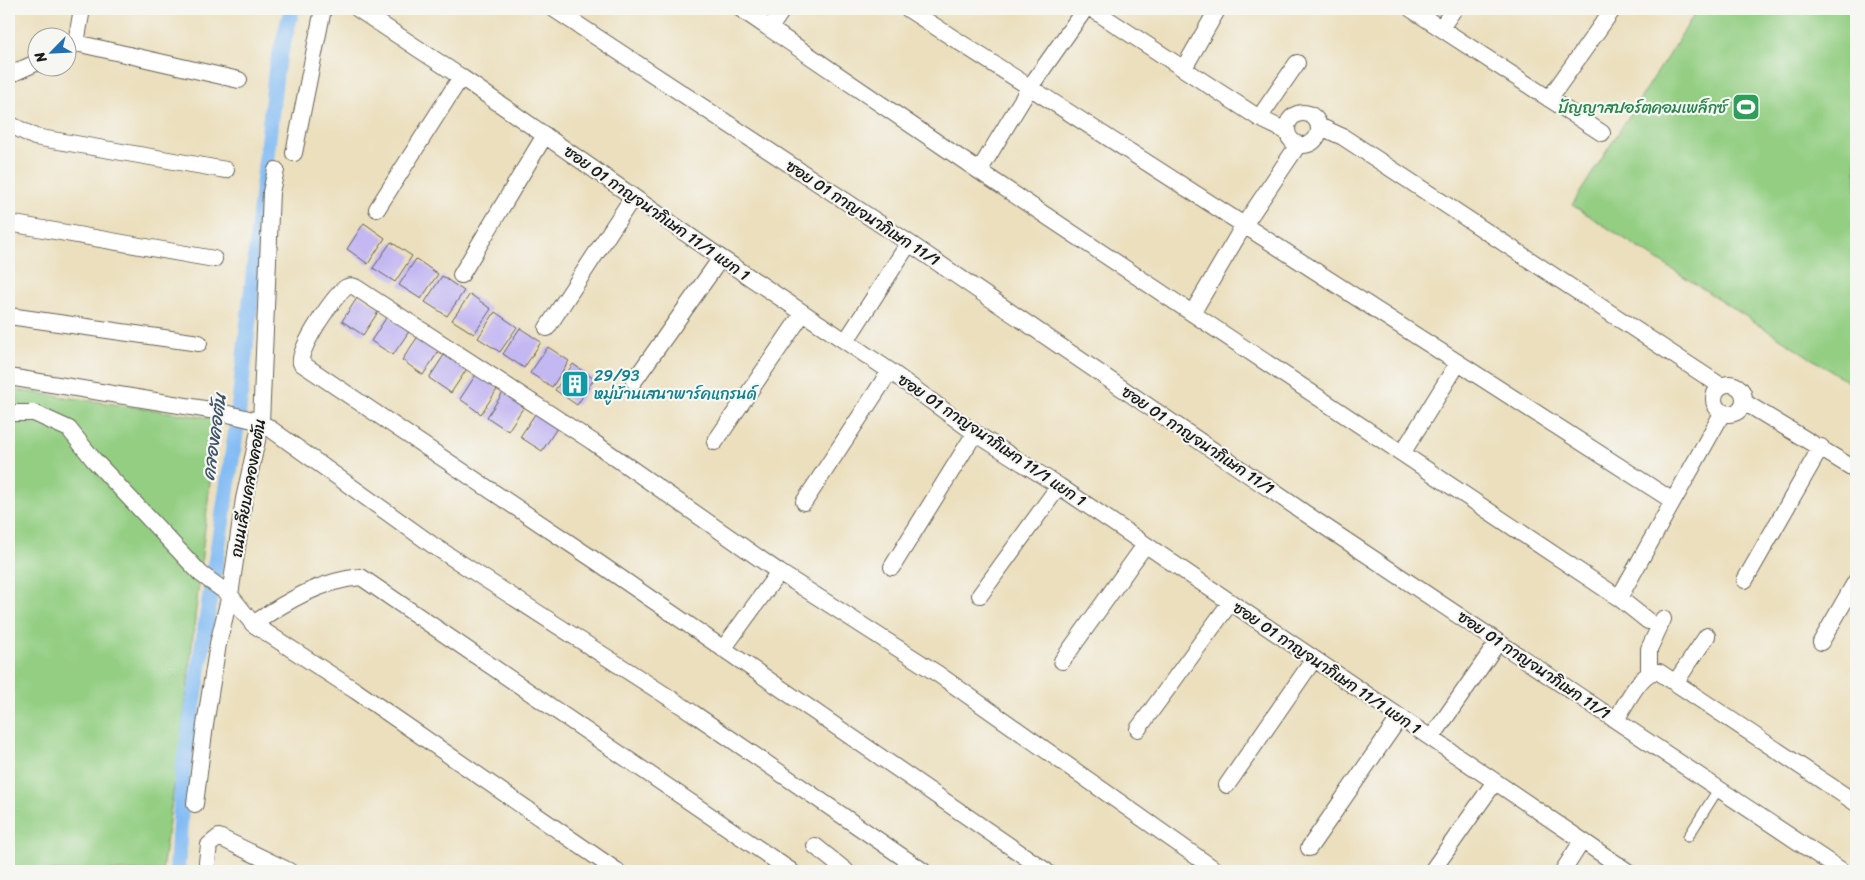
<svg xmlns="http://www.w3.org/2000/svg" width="1865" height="880" viewBox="0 0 1865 880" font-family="Sriracha,'Playpen Sans Thai',sans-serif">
	<rect width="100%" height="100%" fill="#f6f6f2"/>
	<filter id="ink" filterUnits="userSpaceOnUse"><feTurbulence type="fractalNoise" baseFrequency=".02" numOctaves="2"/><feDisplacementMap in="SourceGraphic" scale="10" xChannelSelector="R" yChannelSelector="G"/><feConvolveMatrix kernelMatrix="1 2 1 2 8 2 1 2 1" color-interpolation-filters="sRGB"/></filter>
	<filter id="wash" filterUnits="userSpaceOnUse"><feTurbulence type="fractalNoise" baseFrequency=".0096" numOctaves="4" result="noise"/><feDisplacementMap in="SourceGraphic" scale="20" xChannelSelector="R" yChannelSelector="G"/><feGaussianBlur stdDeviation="1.12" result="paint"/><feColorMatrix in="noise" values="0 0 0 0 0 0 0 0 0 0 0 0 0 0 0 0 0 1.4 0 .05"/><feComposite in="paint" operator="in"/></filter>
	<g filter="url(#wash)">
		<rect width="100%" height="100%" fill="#ebdfbd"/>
		<path fill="#93ce82" stroke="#58754f" d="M1698 9H1856V387L1572 205Z
			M9 389 217 419 185 708 162 871H9Z"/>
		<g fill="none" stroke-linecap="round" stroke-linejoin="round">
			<path stroke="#83bcf4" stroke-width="16" d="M177 871 183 771 237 425 276 70 292 9"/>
		</g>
		<g id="blocks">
			<path fill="#c4b8f2" d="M364 223 385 238 368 264 347 249Z
				M391 242 412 256 395 282 373 268Z
				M416 259 438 274 421 299 399 285Z
				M442 276 464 291 447 316 425 302Z
				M470 294 491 309 474 334 452 320Z
				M359 295 380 309 363 335 342 321Z
				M495 312 517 327 500 352 478 338Z
				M388 315 410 330 393 355 371 341Z
				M520 328 541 342 524 368 503 354Z
				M419 335 440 349 423 375 402 360Z
				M548 347 569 361 552 387 530 373Z
				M446 352 468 367 451 393 429 378Z
				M573 364 594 379 577 405 555 390Z
				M477 373 498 388 481 414 460 399Z
				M504 391 525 405 508 431 487 417Z
				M537 411 559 425 542 451 520 437Z"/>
		</g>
	</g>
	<g filter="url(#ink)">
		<use href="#blocks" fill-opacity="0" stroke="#646054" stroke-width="1"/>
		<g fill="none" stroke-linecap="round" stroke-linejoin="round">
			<defs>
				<path id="service" d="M1688 837 1719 788"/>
				<path id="minor" d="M358 9 461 77 721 258 890 371 975 433 1059 486 1627 871
					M554 9 909 243 1318 522 1842 871
					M741 9 979 171 1619 598 1648 621
					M908 9 1673 501
					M1092 9 1259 118 1286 131
					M1411 9 1602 133
					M770 28 783 9
					M1441 28 1454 9
					M76 43 82 9
					M68 48 76 43 239 80
					M1184 68 1216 12
					M9 75 38 62
					M1549 99 1613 9
					M1287 129a16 16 0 1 1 32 0a16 16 0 1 1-32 0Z
					M1259 118 1297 63
					M9 124 35 137 226 170
					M1319 126 1343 137 1721 386
					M294 153 323 9
					M979 171 1030 87 1085 9
					M377 209 461 77
					M9 223 214 259
					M461 275 545 135
					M1193 312 1244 225 1298 145
					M9 316 199 343
					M547 328 633 197
					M846 341 909 243
					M9 377 216 411 261 422 434 546 693 713 923 871
					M634 381 721 258
					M1714 399a15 15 0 1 1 30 0a15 15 0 1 1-30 0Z
					M1744 402 1856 470
					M9 413H34L69 429 93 459 201 574 230 595 253 624 356 691 617 871
					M715 442 803 313
					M1403 452 1458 363
					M804 502 890 371
					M892 567 975 433
					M1745 580 1821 447
					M980 595 1059 486
					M1619 598 1723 412
					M253 624C285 602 322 580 361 577L791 871
					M1821 642 1856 581
					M723 649 779 572
					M1062 661 1145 545
					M1649 672V649L1663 619
					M1675 683 1707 636
					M1616 720C1624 707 1642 668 1659 672L1856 803
					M1138 729 1230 603
					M1432 737 1498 642
					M1227 785 1314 659
					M195 804 205 725 218 644 230 595 244 499 261 422 271 192 276 170
					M815 846 846 871
					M1309 848 1400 717
					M206 871 209 845 219 837 289 871
					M1046 871 593 559 301 363C297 351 335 293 347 287 350 286 352 286 355 287L593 442 779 572 938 674 1217 871
					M1432 871 1494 783
					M1563 871 1582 841"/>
			</defs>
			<use href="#service" stroke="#646054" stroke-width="11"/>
			<use href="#minor" stroke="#646054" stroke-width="18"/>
			<use href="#service" stroke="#fff" stroke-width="9"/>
			<use href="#minor" stroke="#fff" stroke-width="16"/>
		</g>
	</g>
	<defs>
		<symbol id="stadium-square" viewBox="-11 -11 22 22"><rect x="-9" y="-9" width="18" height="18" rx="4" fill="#2e9e5b" stroke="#f6f6f2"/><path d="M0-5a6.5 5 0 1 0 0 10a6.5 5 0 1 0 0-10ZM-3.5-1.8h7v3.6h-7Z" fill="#fff"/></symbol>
		<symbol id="building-square" viewBox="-11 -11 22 22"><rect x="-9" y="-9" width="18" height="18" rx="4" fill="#0f9aa8" stroke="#f6f6f2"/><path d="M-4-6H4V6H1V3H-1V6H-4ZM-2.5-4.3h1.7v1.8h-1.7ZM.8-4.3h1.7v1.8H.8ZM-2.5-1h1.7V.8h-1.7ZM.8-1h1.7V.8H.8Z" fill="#fff"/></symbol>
	</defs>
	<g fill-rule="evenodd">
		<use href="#stadium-square" x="1730" y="91" width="32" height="32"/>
		<use href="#building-square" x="559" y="368" width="32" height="32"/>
	</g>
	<g text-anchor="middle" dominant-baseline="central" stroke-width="4.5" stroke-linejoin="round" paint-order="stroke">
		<g font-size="16" fill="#27864d" stroke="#f6f6f2" text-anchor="end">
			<text x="1727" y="107">ปัญญาสปอร์ตคอมเพล็กซ์</text>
		</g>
		<g font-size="16" fill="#1c1c1c" stroke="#f6f6f2">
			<text transform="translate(657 213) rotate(35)">ซอย 01 กาญจนาภิเษก 11/1 แยก 1</text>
			<text transform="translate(863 213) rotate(33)">ซอย 01 กาญจนาภิเษก 11/1</text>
			<text transform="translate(992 440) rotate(34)">ซอย 01 กาญจนาภิเษก 11/1 แยก 1</text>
			<text transform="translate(1198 440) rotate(34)">ซอย 01 กาญจนาภิเษก 11/1</text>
			<text transform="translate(248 488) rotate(-80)">ถนนเลียบคลองคอตัน</text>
			<text transform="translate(1534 665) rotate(34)">ซอย 01 กาญจนาภิเษก 11/1</text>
			<text transform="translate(1327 668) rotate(34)">ซอย 01 กาญจนาภิเษก 11/1 แยก 1</text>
		</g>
		<g font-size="16" fill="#0d838f" stroke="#f6f6f2" text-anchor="start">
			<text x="594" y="375">29/93<tspan x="594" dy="18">หมู่บ้านเสนาพาร์คแกรนด์</tspan></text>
		</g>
		<g font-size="18" font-style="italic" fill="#405468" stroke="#f6f6f2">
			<text transform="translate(214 437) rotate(-82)">คลองคอตัน</text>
		</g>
	</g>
	<rect width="1865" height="880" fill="none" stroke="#f6f6f2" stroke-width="30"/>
	<g transform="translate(52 52) rotate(246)"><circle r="24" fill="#f6f6f2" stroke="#9f9f9c"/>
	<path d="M0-4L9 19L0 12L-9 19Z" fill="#1f6fb2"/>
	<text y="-8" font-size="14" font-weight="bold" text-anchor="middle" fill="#1c1c1c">N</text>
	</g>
</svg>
